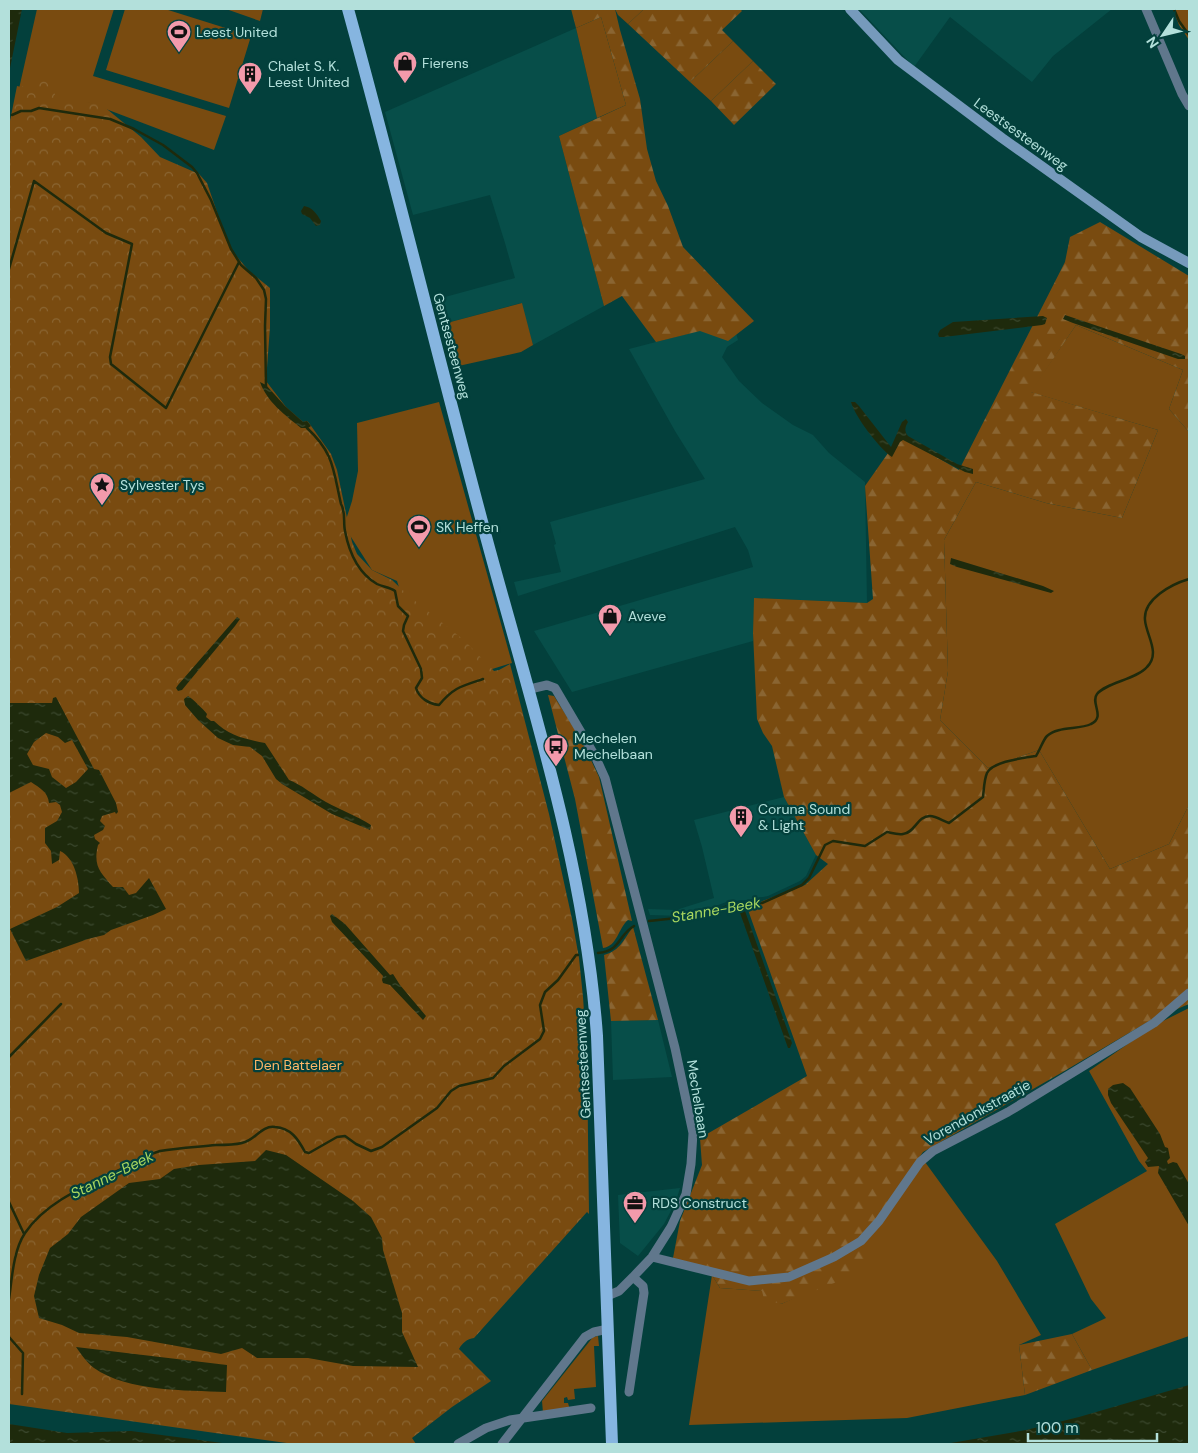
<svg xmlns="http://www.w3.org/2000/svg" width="1198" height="1453" viewBox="0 0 1198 1453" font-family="'DM Sans',sans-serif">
	<defs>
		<pattern id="forest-firs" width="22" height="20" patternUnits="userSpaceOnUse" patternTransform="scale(1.25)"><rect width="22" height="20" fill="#794b10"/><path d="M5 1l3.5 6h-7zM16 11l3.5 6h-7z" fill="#8a6532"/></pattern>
		<pattern id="park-crowns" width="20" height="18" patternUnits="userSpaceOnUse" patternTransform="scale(1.25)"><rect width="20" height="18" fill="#794b10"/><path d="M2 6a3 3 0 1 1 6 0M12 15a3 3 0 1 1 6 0" fill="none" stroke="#8a6532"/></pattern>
		<pattern id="water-ripples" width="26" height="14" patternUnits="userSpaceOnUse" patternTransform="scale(1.25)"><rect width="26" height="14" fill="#1e2a0c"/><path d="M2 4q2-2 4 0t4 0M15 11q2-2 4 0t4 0" fill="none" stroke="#3c492f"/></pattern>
	</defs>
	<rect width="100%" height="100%" fill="#03403c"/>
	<path fill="#074e49" d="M859 9H1112L1053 56 1032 82 950 17 914 67Z
		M576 28 597 118 559 136 604 306 533 345 521 303 443 324 434 300 515 278 505 243 490 195 413 215 385 112Z
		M729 323 736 333 738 340 727 347 722 357 739 381 762 403 793 425 813 435 829 453 865 482 867 603 754 598 753 641 572 692 534 631 753 567 748 550 735 527 518 596 514 582 561 572 554 545 556 544 550 522 705 479 675 431 629 349Z
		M784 797 816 855 806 876 800 881 768 896 747 900 729 901 710 908 683 916 650 915 648 909 676 910 714 898 702 847 694 820Z
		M658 1020 672 1077 613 1080 611 1021Z
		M680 1188 676 1201 664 1224 638 1256 620 1243 618 1195Z"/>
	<path fill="#794b10" d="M37 9H114L93 76 226 116 214 150 90 103 16 102Z
		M125 9H165L251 36 229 108 106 70Z
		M615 9H644L628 24 618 15Z
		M601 17 626 105 597 118 576 28Z
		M733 41 753 61 711 101 690 82Z
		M522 303 533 345 521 352 454 367 443 324Z
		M1076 325 1183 370 1169 409 1189 432V805L1169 844 1110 869 1039 750 988 768 940 720 948 671 944 540 976 482 1046 503 1122 518 1158 430 1030 392Z
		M439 402 512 663 431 688 397 581 372 570 344 526 352 501 358 471 357 423Z
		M1189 1008V1336L1092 1370 1072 1334 1106 1318 1091 1299 1055 1224 1147 1171 1139 1161 1089 1071 1155 1025Z
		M925 1162 997 1261 1041 1335 1019 1345 1025 1395 907 1418 689 1425 712 1275 720 1288 763 1291 781 1304 801 1295 863 1243Z
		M598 1336 599 1346H594L596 1387 574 1389 575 1399 568 1400 567 1397 564 1398V1403H568L570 1410 543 1413 542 1401 593 1337Z"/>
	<path fill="url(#forest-firs)" d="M226 9H263L260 21Z
		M571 9H615L620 30 640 99 647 149 656 181 668 206 683 247 754 321 728 341 700 331 656 342 622 296 604 306 559 136 626 105 601 17 576 28Z
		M644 9H740L742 11 722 30 733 41 690 82 628 24Z
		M753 61 776 84 734 125 711 101Z
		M1100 222 1189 276V432L1169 409 1183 370 1076 325 1031 392 1158 430 1122 518 1046 503 976 482 944 540 948 671 940 720 988 768 1039 750 1110 869 1169 844 1189 805V1004L1151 1020 1061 1073 923 1152 878 1216 863 1243 873 1252 867 1265 847 1278 781 1304 764 1299 762 1291 720 1288 712 1275 673 1258 680 1221 702 1165 700 1138 807 1076 747 907 805 885 828 864 816 855 784 797 772 746 763 733 757 719 753 633 754 598 867 603 873 599 865 486 900 436 959 470 1065 262 1070 237Z
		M548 695 554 696 581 739 599 777 632 921 628 920C618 928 618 946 603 948L575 799Z
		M633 927 658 1020 611 1021 604 955C621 950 623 940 633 927Z
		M1072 1334 1092 1370 1025 1395 1019 1345Z"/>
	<path fill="url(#park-crowns)" d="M1173 9H1189V40L1179 25Z
		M48 80 51 84 57 100H75L102 105 141 137 160 157 199 174 207 183 227 241 232 251 249 271 270 288V327L266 381 286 407 303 422 307 421 309 423 331 454 337 470 352 542 357 554 372 570 392 580 409 596 465 641 494 671 499 670 510 664 549 814 572 919 579 958 583 997 587 1057 589 1214 587 1212 474 1338C467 1339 462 1343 459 1349L491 1381 452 1407 412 1438 416 1444H294L9 1404V126L17 86 21 87 31 81Z"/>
	<path fill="url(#water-ripples)" fill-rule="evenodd" d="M9 9H22L9 73Z
		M304 206C312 207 317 214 321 221L320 225 316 226 310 218 302 214 301 211Z
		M1065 315 1181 354 1185 356V359H1178L1073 323 1063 319Z
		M1043 316 1047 318 1045 324 1042 325 944 337H939L938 334 940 330 953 322Z
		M260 382 266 385 285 406 303 422 307 421 311 426 308 428H301C285 415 267 402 260 382Z
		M851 402H855L859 406 891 447 902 422 906 419 908 422C905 427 904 431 908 436L957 464 973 469V474L965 472 903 440 900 442 892 457C880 449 855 417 851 402Z
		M951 558 1043 586 1054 591 1051 593 957 567 950 564Z
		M237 617 240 619 235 626 182 690 178 691 176 688 178 685Z
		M188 696C192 698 203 709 207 714L206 717 211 721H214C229 736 245 739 265 743L289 780C300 784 314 795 326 802 341 810 357 816 371 825L370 830 332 814 282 784 276 779 262 756 250 747 233 745 218 738 198 720 185 705 184 699Z
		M56 697 94 769 99 770 116 803 118 812 116 814 115 812 102 816 100 821 105 826 103 830 94 835 95 839 100 843 98 845C93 866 100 872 113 887H123L129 895 136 893 149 878 166 909 153 915 111 930 104 935 88 939 26 961 10 929 57 907 79 893C79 879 74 857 60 851L59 860 52 864 51 851 45 843V828L57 821 62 812 60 805 56 802 49 803C48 792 40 788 31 782L9 793V703H52L53 698ZM46 733 58 737 65 743 72 740 88 769 76 782 66 788 52 777 49 769 33 765 27 754 34 742Z
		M745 911 792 1043 790 1048H788L740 913Z
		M332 914 345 924 390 975 393 974 400 985 426 1016 423 1020 390 985 383 983 382 980 383 976 332 922 330 916Z
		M1123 1083 1130 1088 1160 1134 1165 1147 1168 1148 1170 1158 1167 1161 1168 1164 1173 1162 1177 1163 1189 1184V1226L1158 1173 1159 1166 1148 1167 1145 1162 1148 1158 1111 1103 1108 1095V1089L1113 1085Z
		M266 1150 286 1155 353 1201 371 1217 382 1238 383 1250 402 1313V1332L418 1367 353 1366 308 1358H257L242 1348 221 1354 127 1337 79 1333 62 1325 39 1318 34 1296 39 1275 50 1248 68 1234 81 1217 129 1183 160 1179 174 1169 199 1165 255 1161Z
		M76 1347 227 1365 226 1392C185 1390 128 1392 94 1368 87 1363 81 1354 76 1347Z
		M1189 1385V1444H945L1026 1430 1079 1417Z
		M9 1424 67 1433 131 1431 230 1444H9Z"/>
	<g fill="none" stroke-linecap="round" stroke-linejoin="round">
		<path stroke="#1e2a0c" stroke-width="2.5" d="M1174 9 1179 21 1189 35
			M12 115 21 111H31L39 108 110 119 134 129 163 145 192 167 197 173 211 200 231 249 241 265 256 278 264 290 266 299 265 326 266 387
			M9 269 34 181 106 233 132 244 110 357 111 364 166 408 239 262
			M307 428C334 453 333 469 341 504 346 513 343 522 345 531 349 552 358 573 377 584 383 587 390 587 395 591L398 606 408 616 404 625 403 631 421 669 422 678 416 688C419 698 429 704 439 705 454 687 462 686 483 679
			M649 921 705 915 733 904 762 903 802 885 809 878 825 845 833 841 865 846 887 832C892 833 898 835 903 834 915 833 917 816 930 816 936 816 943 821 949 823L983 797C984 789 984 780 987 773 993 761 1024 758 1036 756 1040 750 1043 740 1047 736 1058 726 1079 730 1091 724 1106 717 1090 703 1097 694 1105 683 1137 679 1147 667 1161 653 1146 635 1145 620 1143 599 1172 584 1189 579
			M598 953C621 951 618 935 634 926
			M9 1057 61 1004
			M9 1202 24 1234
			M9 1299C12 1279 13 1251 25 1233 47 1200 91 1184 125 1167 136 1162 148 1154 160 1151 178 1148 197 1147 216 1145 225 1145 234 1145 242 1143 255 1141 261 1125 275 1127 291 1128 298 1139 305 1152L309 1153 337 1137 345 1136 356 1144 371 1151 382 1147 437 1108 451 1091 459 1086 493 1078 504 1066 540 1039 544 1031 540 1005 545 992 558 980 576 955H578
			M9 1337 23 1353 22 1394"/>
		<path stroke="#60778c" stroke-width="9" d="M1146 9 1182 94 1189 106
			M530 689 547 685 555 688 595 756 605 778 675 1048 693 1133 691 1164 686 1194 671 1227 652 1257 633 1277 619 1291 607 1296
			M652 1257 749 1281 789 1277 834 1257 861 1241 879 1221 920 1162 933 1151 1008 1112 1154 1023 1189 993
			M629 1392 644 1293 643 1286 633 1277
			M458 1444 486 1428 510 1420 591 1408
			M502 1444 585 1337 594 1332 608 1329"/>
		<path stroke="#769abc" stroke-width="10" d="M850 9 898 60 1002 138 1141 237 1189 263"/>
		<path stroke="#86b5e0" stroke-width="12" d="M348 9C397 187 440 366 488 544 532 706 585 868 597 1036L612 1444"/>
	</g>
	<defs>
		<symbol id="stadium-pin" viewBox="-11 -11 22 30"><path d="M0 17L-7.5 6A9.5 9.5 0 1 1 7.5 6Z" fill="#f39aab" stroke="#03403c"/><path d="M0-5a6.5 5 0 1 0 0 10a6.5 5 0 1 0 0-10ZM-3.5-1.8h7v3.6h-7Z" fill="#111"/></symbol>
		<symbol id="shop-pin" viewBox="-11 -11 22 30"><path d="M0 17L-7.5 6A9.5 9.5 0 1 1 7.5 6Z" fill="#f39aab" stroke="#03403c"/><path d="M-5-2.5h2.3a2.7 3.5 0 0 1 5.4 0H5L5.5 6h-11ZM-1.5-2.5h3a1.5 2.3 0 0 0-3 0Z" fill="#111"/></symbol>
		<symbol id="building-pin" viewBox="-11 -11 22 30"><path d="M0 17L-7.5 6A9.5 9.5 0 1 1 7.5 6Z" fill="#f39aab" stroke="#03403c"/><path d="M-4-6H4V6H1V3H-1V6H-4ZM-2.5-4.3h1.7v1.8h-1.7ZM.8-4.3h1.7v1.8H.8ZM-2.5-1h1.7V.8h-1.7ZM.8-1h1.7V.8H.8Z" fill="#111"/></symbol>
		<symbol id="sight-pin" viewBox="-11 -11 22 30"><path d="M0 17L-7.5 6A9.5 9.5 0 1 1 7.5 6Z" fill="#f39aab" stroke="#03403c"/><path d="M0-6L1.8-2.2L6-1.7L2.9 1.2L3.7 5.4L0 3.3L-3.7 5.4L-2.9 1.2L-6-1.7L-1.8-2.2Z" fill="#111"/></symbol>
		<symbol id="bus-pin" viewBox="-11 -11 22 30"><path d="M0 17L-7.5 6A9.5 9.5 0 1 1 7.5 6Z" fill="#f39aab" stroke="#03403c"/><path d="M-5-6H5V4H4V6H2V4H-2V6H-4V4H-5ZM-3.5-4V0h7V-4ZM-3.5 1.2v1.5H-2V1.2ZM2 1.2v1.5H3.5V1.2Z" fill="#111"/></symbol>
		<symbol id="office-pin" viewBox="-11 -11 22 30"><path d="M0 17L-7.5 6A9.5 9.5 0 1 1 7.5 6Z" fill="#f39aab" stroke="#03403c"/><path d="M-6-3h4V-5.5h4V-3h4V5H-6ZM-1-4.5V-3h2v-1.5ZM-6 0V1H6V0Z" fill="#111"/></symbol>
	</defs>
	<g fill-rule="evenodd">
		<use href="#stadium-pin" x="165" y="18" width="28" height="38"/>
		<use href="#shop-pin" x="391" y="49" width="28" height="38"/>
		<use href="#building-pin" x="236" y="60" width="28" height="38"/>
		<use href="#sight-pin" x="88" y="471" width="28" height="38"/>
		<use href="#stadium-pin" x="405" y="513" width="28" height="38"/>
		<use href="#shop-pin" x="596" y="602" width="28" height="38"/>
		<use href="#bus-pin" x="542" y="732" width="28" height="38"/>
		<use href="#building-pin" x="727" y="803" width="28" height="38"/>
		<use href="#office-pin" x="621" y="1189" width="28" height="38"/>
	</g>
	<g text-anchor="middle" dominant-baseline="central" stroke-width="4.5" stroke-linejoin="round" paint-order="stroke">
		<g font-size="14" fill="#b3e0db" stroke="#03403c" text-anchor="start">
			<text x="196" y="32">Leest United</text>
			<text x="422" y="63">Fierens</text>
			<text x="268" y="66">Chalet S. K.<tspan x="268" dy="16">Leest United</tspan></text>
			<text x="120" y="485">Sylvester Tys</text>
			<text x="436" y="527">SK Heffen</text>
			<text x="628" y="616">Aveve</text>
			<text x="574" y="738">Mechelen<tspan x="574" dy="16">Mechelbaan</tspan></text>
			<text x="758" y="809">Coruna Sound<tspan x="758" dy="16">&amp; Light</tspan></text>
			<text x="652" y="1203">RDS Construct</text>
		</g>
		<g font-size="14" fill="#b3e0db" stroke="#03403c">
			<text transform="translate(1021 134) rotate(36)">Leestsesteenweg</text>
			<text transform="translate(452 346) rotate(75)">Gentsesteenweg</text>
			<text transform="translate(583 1064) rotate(-93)">Gentsesteenweg</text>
			<text transform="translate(698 1099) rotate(81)">Mechelbaan</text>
			<text transform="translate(977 1112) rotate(-29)">Vorendonkstraatje</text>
		</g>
		<g font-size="14" fill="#feb768" stroke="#03403c">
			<text x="298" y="1065">Den Battelaer</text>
		</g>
		<g font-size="15" font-style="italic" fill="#a9d75f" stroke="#03403c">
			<text transform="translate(716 910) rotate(-10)">Stanne-Beek</text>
			<text transform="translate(112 1175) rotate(-26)">Stanne-Beek</text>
		</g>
	</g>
	<rect width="1198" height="1453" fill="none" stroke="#b3e0db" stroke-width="20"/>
	<g transform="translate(1163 35) rotate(235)" stroke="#03403c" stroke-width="4" paint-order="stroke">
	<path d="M0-4L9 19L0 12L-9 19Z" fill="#b3e0db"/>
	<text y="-8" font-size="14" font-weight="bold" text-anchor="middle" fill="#b3e0db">N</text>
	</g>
	<path d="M1028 1433v8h129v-8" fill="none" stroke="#b3e0db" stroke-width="2.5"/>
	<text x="1036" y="1433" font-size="15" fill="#b3e0db" stroke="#03403c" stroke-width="4" paint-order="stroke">100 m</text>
</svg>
